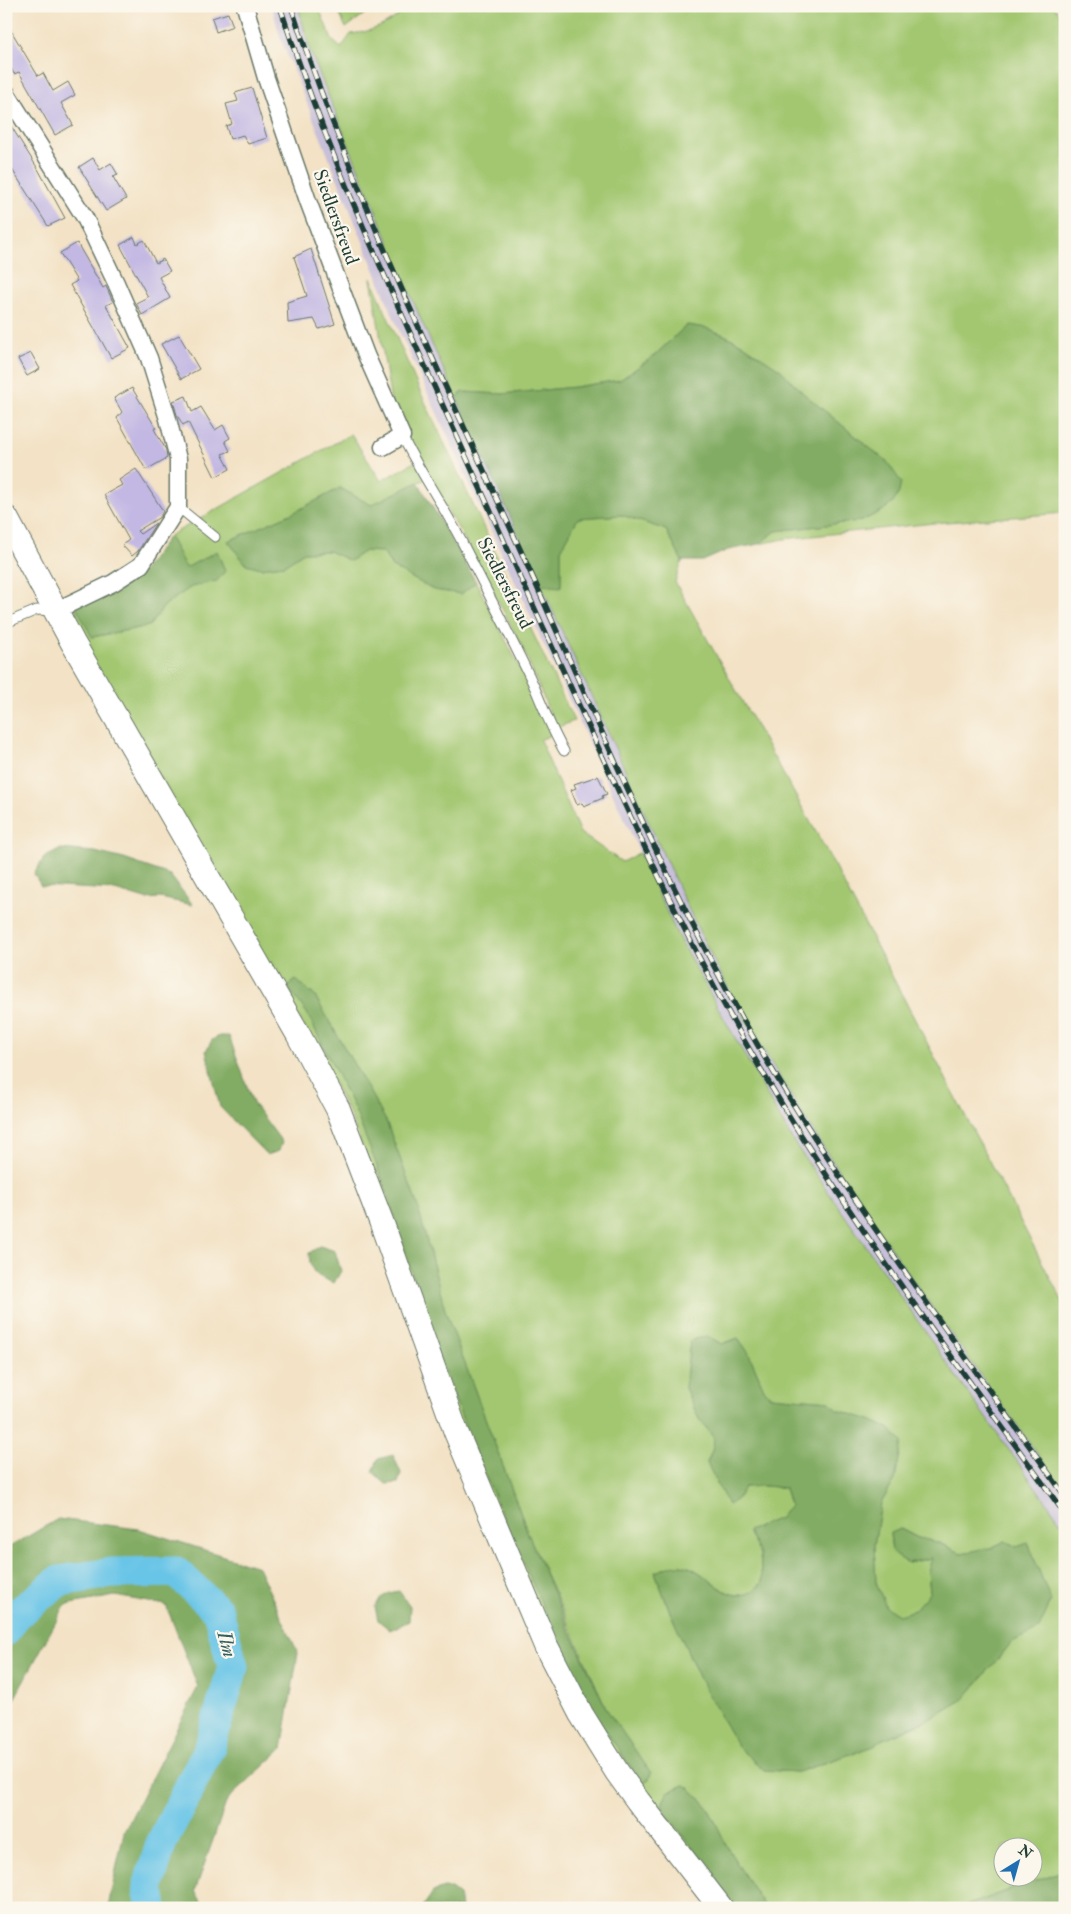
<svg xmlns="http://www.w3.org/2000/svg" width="1071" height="1914" viewBox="0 0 1071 1914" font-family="'IM FELL Double Pica',serif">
	<rect width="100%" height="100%" fill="#fbf7ec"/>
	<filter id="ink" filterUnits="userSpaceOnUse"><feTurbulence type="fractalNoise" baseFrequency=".02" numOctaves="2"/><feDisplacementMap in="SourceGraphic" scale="10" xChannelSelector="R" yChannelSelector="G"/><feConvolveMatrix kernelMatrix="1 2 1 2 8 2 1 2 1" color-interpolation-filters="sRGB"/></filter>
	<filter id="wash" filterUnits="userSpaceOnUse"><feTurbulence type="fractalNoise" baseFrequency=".0096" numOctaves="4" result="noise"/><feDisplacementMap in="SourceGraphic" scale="20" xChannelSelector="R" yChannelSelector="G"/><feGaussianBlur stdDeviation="1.12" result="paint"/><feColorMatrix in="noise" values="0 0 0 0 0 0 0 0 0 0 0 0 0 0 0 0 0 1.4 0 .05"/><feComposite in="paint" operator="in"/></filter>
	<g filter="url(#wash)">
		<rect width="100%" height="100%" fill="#f3e2c5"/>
		<path fill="#c8bfd8" d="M272 6H298L310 51 421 320 700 934 812 1130 860 1202 974 1367 1065 1492V1528L958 1379 793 1141 680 940 400 333 280 37Z"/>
		<path fill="#a3c771" stroke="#618252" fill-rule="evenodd" d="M298 6H318L332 40 341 48 351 34C378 31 390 22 411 6H1053L1065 19V513L934 523 784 539 759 544 775 531 862 521 882 511 888 463 803 393 781 370 740 343 722 334 706 328 687 325 654 356 620 380 575 387 502 394 462 392 457 399 421 320 310 51Z
			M336 6H375L346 28Z
			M371 278 418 387 574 721 556 728 522 646 471 550 428 478 371 505 340 488 293 513 228 541 246 564 261 568 284 565 304 552 329 551 350 561 365 551 383 552 392 567 434 590 461 594 476 582 541 709 551 735 540 740 580 833 622 862 639 853 680 940 793 1141 958 1379 1065 1528V1870L960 1908H766C754 1889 741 1871 730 1852 715 1825 712 1804 685 1785L668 1792 662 1804 665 1813 704 1861 735 1908H730L703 1868 638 1787 598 1728 557 1651 473 1458 428 1342 381 1195 350 1115 301 1021 72 626 70 615 76 607 93 637 149 626 165 605 191 587 216 581 225 571 217 551 186 568 169 536 351 434 381 481 416 461 391 402ZM296 981 315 996 386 1121 417 1204 445 1310 529 1536 607 1710 651 1773 649 1779 642 1783 601 1724 561 1648 477 1457 433 1341 387 1192 355 1110 307 1013 287 986ZM707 1336 722 1344 738 1338 748 1352 764 1389 770 1396 829 1401 838 1410 870 1420 890 1429 902 1442 895 1480 881 1503 874 1545 876 1583 886 1607 899 1616 914 1610 930 1593 928 1571 932 1558 908 1563 892 1553 890 1534 901 1529 918 1538 937 1542 961 1553 991 1548 1005 1541 1017 1547 1028 1543 1051 1601 1039 1628 1012 1642 964 1699 928 1720 882 1740 874 1746 798 1772 764 1770 739 1748 721 1717 700 1679 670 1612 655 1572C662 1570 670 1566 677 1565 702 1563 722 1602 746 1594 752 1593 758 1586 762 1583L760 1554 748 1532 780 1518 790 1505 785 1488 766 1486 744 1487 737 1499 728 1504 707 1463 713 1448 714 1437 699 1419 685 1388 690 1341ZM1004 1846H1034V1876H1004Z
			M622 515 666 530 682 561 675 582 825 848 1065 1306V1492C954 1338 840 1185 746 1020 708 954 677 885 646 816 611 739 576 662 541 585L561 586V550L578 518Z"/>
		<path fill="#82ac63" stroke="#50744c" d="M687 325 706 328 722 334 740 343 781 370 803 393 888 463 901 482 899 493 893 503 882 511 861 521 776 531 759 544 728 550 703 561H682L666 530 622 515 578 518 561 550V587L541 585 457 399 462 392 502 394 575 387 620 380 654 356Z
			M418 482 476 582 461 594 434 590 392 567 383 552 365 551 350 561 329 551 304 552 284 565 261 568 246 564 228 541 293 513 340 488 371 505Z
			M169 536 186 568 217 551 225 571 217 581 191 587 165 605 149 626 92 637 76 607 143 571Z
			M61 849 95 852 124 859 170 875 193 905 160 898 145 899 115 890 41 886 34 874 44 858Z
			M296 980 315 996 386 1121 417 1204 445 1310 529 1536 568 1627 607 1710 651 1773 649 1779 642 1783 601 1724 561 1648 477 1457 433 1341 387 1192 355 1110 307 1013 287 986Z
			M219 1036H229L253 1103 282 1142 279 1151 267 1155 220 1107 206 1051 212 1040Z
			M320 1246 335 1251 341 1271 334 1283C316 1276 310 1273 309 1253Z
			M707 1336 722 1344 738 1338 748 1352 764 1389 770 1396 829 1401 838 1410 870 1420 890 1429 902 1442 895 1480 881 1503 874 1545 876 1583 886 1607 899 1615 914 1610 930 1592 928 1571 932 1558 908 1563 892 1553 890 1533 900 1529 918 1538 937 1542 961 1553 991 1548 1005 1541 1017 1547 1028 1543 1051 1601 1039 1629 1012 1642 964 1699 928 1720 882 1740 874 1746 798 1772 764 1770 739 1748 721 1717 700 1679 670 1612 655 1572C662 1570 670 1565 677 1565 702 1563 722 1603 746 1594 752 1593 758 1586 762 1583L760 1554 748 1531 780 1518 790 1505 785 1488 766 1486 744 1487 737 1499 728 1505 707 1463 713 1448 714 1437 699 1419 685 1388 690 1341Z
			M393 1455 401 1473 398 1483 386 1484 373 1472 378 1459Z
			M58 1519 139 1529 258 1567 298 1653 282 1749 227 1800 195 1891 205 1908H109V1902L124 1832 198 1687 166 1605 115 1596 65 1605 6 1714V1549Z
			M399 1591 410 1606 409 1621 390 1630 378 1620 375 1607C381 1596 386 1593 399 1591Z
			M685 1785C712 1804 715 1825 730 1852 741 1871 754 1889 766 1908H735L704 1861 665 1813 662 1804 668 1792Z
			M1065 1870V1908H960Z
			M444 1888 451 1889 459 1895 461 1908H422L433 1892Z"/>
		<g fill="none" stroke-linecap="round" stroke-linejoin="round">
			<path stroke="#69c5e7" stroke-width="31" d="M6 1630 16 1615 59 1581 111 1573 176 1572 218 1611 233 1667 210 1746 161 1844 148 1887 152 1908"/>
		</g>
		<g id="blocks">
			<path fill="#c2b8e3" d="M228 13 233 26 216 32 212 18Z
				M6 22 38 76 43 73 53 91 68 82 75 95 61 103 73 125 55 135 19 72 14 74 6 59Z
				M252 88 267 138 248 144 243 135 230 139 226 126 232 124 226 104 238 101 235 93Z
				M6 118 38 169 65 218 48 226 6 160Z
				M93 158 100 170 111 163 118 175 113 177 126 199 106 211 79 167Z
				M134 237 137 244 144 240 156 263 163 259 170 271 159 277 170 298 142 315 136 303 148 297 120 245Z
				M77 243 103 288 106 286 113 302 106 305 130 348 111 358 70 285 77 281 60 253Z
				M311 249 335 324 319 329 314 319 288 323 287 302 307 296 294 257Z
				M179 335 199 369 181 379 161 344Z
				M31 353 40 369 27 376 18 359Z
				M132 388 156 428 154 429 166 450 167 458 146 470 117 418 122 412 114 398Z
				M186 396 192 412 201 407 215 430 223 425 230 438 225 441 230 451 222 454 230 469 215 477 188 422 183 425 177 415 173 401Z
				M136 469 163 511 160 517 137 531 140 534 156 523 138 551 132 556 122 545 129 540 104 495 122 485 119 480Z
				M598 776 607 794 602 796 603 798 584 806 582 803 577 805 571 790 576 788 574 784Z"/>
		</g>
	</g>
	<g filter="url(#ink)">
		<use href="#blocks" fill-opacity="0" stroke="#697767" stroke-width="1"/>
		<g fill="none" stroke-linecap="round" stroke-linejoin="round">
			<defs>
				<path id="lane" d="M402 436C421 474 445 508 464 546 486 589 508 632 529 675 541 701 550 727 564 751
					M178 507 215 537
					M6 623 37 610 53 611"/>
				<path id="street" d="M245 6 266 78 308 201 366 355 402 436 383 447
					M6 92 85 218 116 283 149 358 168 419 178 459V507L141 565 113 583 55 611"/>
				<path id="secondary" d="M6 518 73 643 298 1034 338 1109 381 1221 456 1432 546 1646 581 1714 617 1772 638 1801 721 1908"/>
			</defs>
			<use href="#lane" stroke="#697767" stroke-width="11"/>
			<use href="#street" stroke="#697767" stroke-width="19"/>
			<use href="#secondary" stroke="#697767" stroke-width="26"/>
			<use href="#lane" stroke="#fff" stroke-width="9"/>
			<use href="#street" stroke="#fff" stroke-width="16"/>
			<use href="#secondary" stroke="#fff" stroke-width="24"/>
			<defs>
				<path id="rail" d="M280 6C332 170 407 325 477 481 517 570 557 658 598 747 647 853 696 959 756 1061 848 1219 958 1365 1065 1514
					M291 6C354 197 442 378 525 560 600 726 671 898 764 1056 855 1209 962 1351 1065 1496"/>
			</defs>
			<use href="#rail" stroke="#1f3d34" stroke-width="5.5"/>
			<use href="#rail" stroke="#fbf7ec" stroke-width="4" stroke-dasharray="11" stroke-linecap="butt"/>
		</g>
	</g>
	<g text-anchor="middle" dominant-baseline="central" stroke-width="4.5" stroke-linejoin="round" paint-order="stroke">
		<g font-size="19" fill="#1f3d34" stroke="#fbf7ec">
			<text transform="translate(336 217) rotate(70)">Siedlersfreud</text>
			<text transform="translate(505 583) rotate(63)">Siedlersfreud</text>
		</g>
		<g font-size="20" font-style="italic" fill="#325f61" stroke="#fbf7ec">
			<text transform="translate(227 1644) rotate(75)">Ilm</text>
		</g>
	</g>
	<rect width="1071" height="1914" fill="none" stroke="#fbf7ec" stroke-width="25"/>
	<g transform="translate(1018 1862) rotate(37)"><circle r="24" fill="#fbf7ec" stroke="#a3ada2"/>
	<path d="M0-4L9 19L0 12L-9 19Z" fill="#1f6fb2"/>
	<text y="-8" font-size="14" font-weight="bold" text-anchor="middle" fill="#1f3d34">N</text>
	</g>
</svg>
